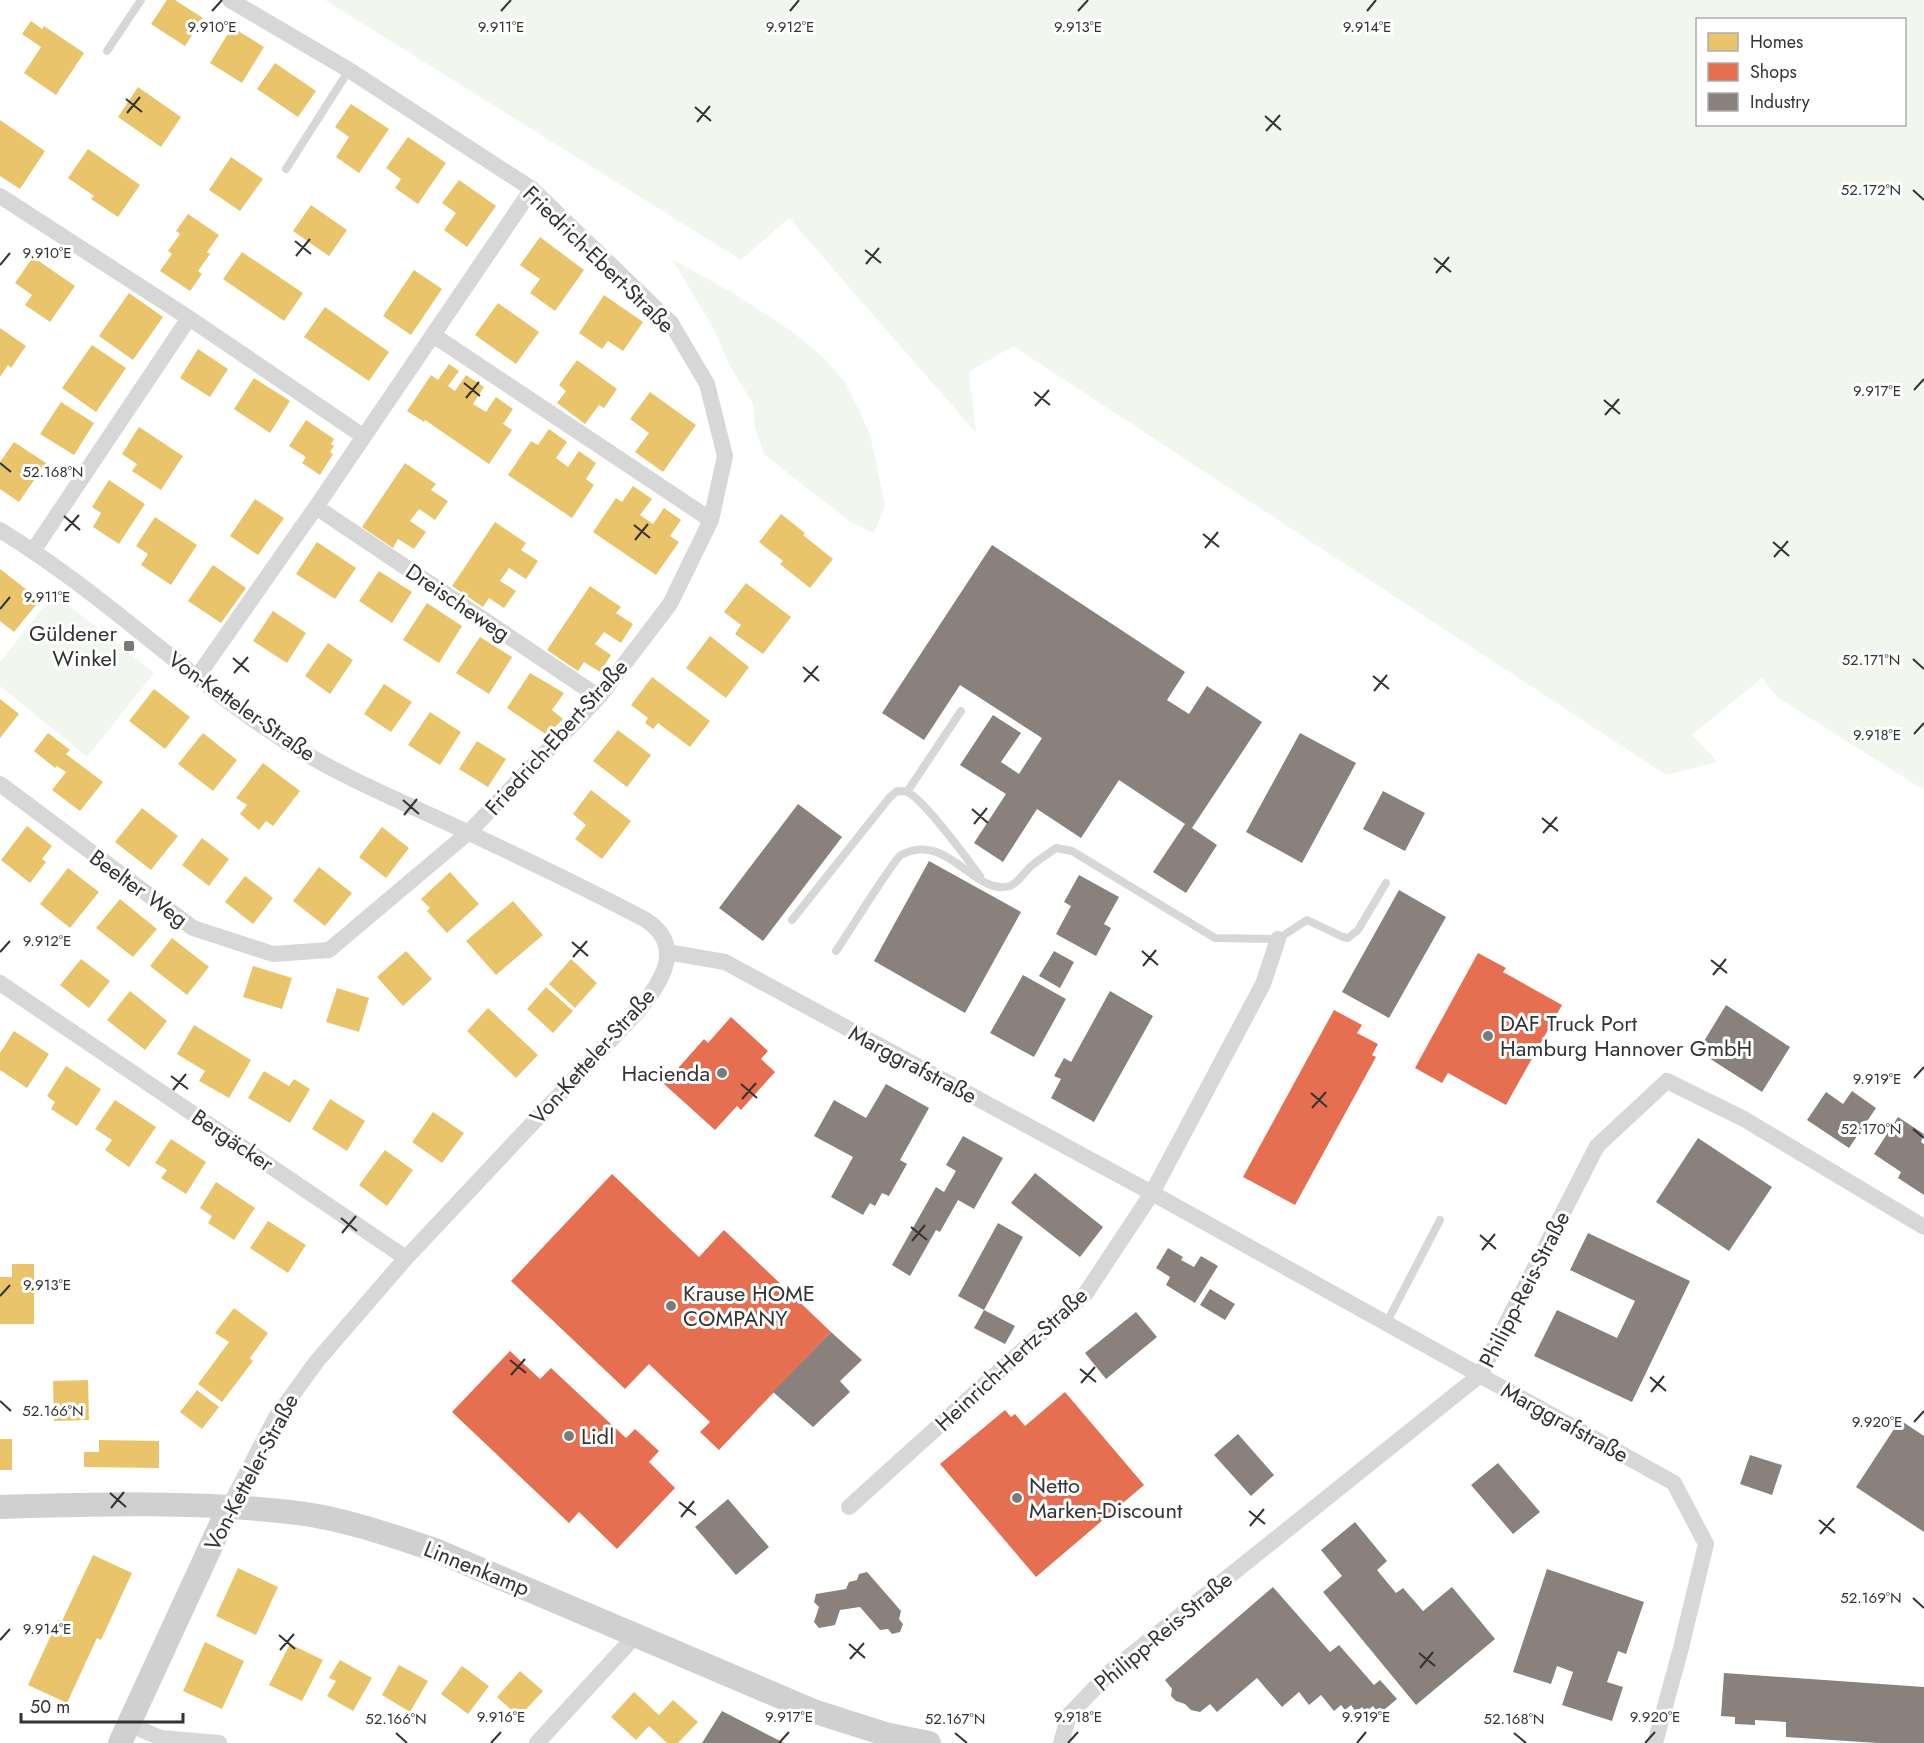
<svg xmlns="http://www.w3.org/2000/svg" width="1924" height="1743" viewBox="0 0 1924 1743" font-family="Jost,sans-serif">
	<rect width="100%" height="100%" fill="#fff"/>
	<path fill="#f1f7ee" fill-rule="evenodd" d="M325 0H1924V790L1777 697 1762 678 1692 735 1718 762 1666 775 1013 346 969 372 976 433 789 218 741 260ZM1698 20H1904V124H1698Z
		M672 259 735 294 790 330 821 355 846 383 870 434 885 505 874 533 850 522 764 454 755 427 753 404 730 366 713 328Z
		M54 594 98 628 94 634 107 645 112 639 154 673 87 757 0 686V662Z"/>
	<path fill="#e9c46a" d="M167 0H175L203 18 185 46 151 24Z
		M31 21 42 29 44 26 84 53 56 95 24 73 41 47 22 34Z
		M232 27 264 47 242 83 210 63Z
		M275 63 316 91 298 117 257 89Z
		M138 87 181 117 161 147 118 117Z
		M351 104 389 129 359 173 336 157 349 137 335 127Z
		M0 120 45 151 20 189 0 176Z
		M408 137 446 163 418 204 395 188 401 179 386 168Z
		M88 149 140 185 118 217 91 199 94 196 68 178Z
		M231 157 263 179 240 211 209 190Z
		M459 180 496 206 467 247 444 230 456 213 442 203Z
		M311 205 347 230 329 256 293 231Z
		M188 214 219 235 207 252 210 254 198 271 202 274 190 291 160 271 172 254 168 251 180 234 176 231Z
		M540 237 584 270 555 311 530 293 540 279 520 265Z
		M242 252 303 293 284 321 223 279Z
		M33 257 75 286 50 322 25 305 32 295 15 283Z
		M414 270 442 289 411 335 383 316Z
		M129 293 163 317 133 360 99 336Z
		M604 295 643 322 623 351 608 341 602 349 579 333Z
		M498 303 539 332 516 364 475 335Z
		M325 307 389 352 369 381 304 337Z
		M0 328 26 346 11 368 8 365 0 377Z
		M92 345 126 368 96 412 62 388Z
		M198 349 228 369 210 397 180 378Z
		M577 360 617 389 604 408 599 405 585 424 557 403 566 391 559 385Z
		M449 364 459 371 448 386 455 391 466 375 484 387 473 404 486 412 496 397 513 409 503 424 512 430 489 464 425 420 424 422 407 411 431 375 438 380Z
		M254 378 290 401 270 433 234 409Z
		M650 392 696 425 663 472 635 452 649 433 630 419Z
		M61 402 94 423 74 455 40 434Z
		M306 420 334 439 331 444 334 446 330 452 333 454 320 475 302 463 306 457 289 446Z
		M139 427 183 456 161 490 132 471 137 464 122 454Z
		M549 429 567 442 556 458 568 467 579 451 596 463 586 479 594 485 572 518 508 475 531 441 538 445Z
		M14 442 46 463 19 502 0 489V462Z
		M405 463 436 484 431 490 448 501 435 520 419 509 410 521 426 532 414 549 398 539 393 548 362 527Z
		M109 480 145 504 119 544 93 527 101 513 92 507Z
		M633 486 652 499 640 515 653 524 664 508 681 520 670 536 679 542 656 575 593 532 616 498 622 502Z
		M255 499 284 518 258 555 230 536Z
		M781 514 805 533 803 535 833 559 810 588 780 564 783 561 759 542Z
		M155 517 197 545 171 585 141 565 148 554 136 546Z
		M495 522 526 543 521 550 538 561 526 579 509 568 500 581 516 591 504 608 489 598 483 607 452 586Z
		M317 542 356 568 335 599 296 574Z
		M213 565 246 588 221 623 188 601Z
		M0 569 40 600 14 632 0 621Z
		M379 571 412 592 392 623 359 601Z
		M746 583 791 617 763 654 735 634 741 625 724 612Z
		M590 586 621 607 616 613 633 624 621 643 604 632 595 644 611 655 600 672 584 662 578 671 547 650Z
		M427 603 462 626 439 663 403 640Z
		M273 611 306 633 287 663 253 641Z
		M710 636 749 667 726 698 686 668Z
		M480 637 512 657 489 694 456 673Z
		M328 643 353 660 330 694 305 676Z
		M530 673 564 693 552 710 563 719 547 735 507 708Z
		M652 677 710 721 690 747 658 723 653 729 645 723 648 718 631 705Z
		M384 684 412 702 391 732 364 714Z
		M154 689 190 717 165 749 129 721Z
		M0 699 19 714 0 738Z
		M430 712 461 732 440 765 408 745Z
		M618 730 651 755 627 787 593 761Z
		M48 733 70 750 66 754 103 782 80 811 52 790 66 772 57 766 55 768 34 751Z
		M203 733 237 760 213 791 178 764Z
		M477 741 506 759 488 787 459 769Z
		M263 763 300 791 273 826 266 821 259 830 240 814 247 805 236 798Z
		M591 790 631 821 602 859 575 839 586 825 573 814Z
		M142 808 178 836 151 870 115 842Z
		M27 826 52 846 42 859 46 862 30 883 1 860Z
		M382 827 409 848 386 878 359 857Z
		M202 838 229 859 209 886 182 865Z
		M319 867 352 893 325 926 293 901Z
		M68 868 99 892 70 928 40 904Z
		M450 872 479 904 447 933 427 911 430 908 421 899Z
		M245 876 273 898 253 924 225 902Z
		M120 899 157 929 133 957 96 928Z
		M513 901 543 935 496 975 466 941Z
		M172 938 209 967 187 995 150 966Z
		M406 951 432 979 403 1006 377 977Z
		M81 959 110 981 89 1008 60 985Z
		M571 959 597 983 575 1008 549 984Z
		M253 966 292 978 282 1009 243 997Z
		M546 987 573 1011 553 1033 527 1009Z
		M337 988 369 998 359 1032 326 1022Z
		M130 991 167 1021 145 1050 107 1020Z
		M488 1008 538 1055 516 1078 467 1031Z
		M194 1025 251 1060 229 1098 199 1081 205 1071 177 1054Z
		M14 1031 49 1054 27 1088 0 1070V1053Z
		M66 1066 101 1089 77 1126 51 1109 55 1102 47 1096Z
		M264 1071 289 1086 294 1079 310 1089 290 1123 248 1098Z
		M330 1099 365 1121 347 1151 312 1129Z
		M115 1100 156 1127 129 1167 105 1150 112 1140 95 1129Z
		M433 1112 464 1133 442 1163 412 1142Z
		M171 1139 206 1162 186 1194 161 1178 167 1170 155 1163Z
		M385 1150 413 1170 387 1206 359 1185Z
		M216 1182 255 1208 234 1240 208 1223 212 1216 200 1208Z
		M268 1221 306 1245 288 1273 250 1248Z
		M12 1264H34V1324H0V1277H12Z
		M234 1308 268 1333 250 1358 253 1361 222 1402 198 1384 229 1342 215 1333Z
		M88 1380 89 1420 54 1421 53 1381Z
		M197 1390 219 1407 202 1429 180 1412Z
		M0 1439H12V1470H0Z
		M99 1440 159 1441V1468L84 1467V1452H99Z
		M93 1555 132 1573 101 1640 97 1638 67 1703 28 1685 58 1620 62 1621Z
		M238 1568 278 1587 256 1635 216 1616Z
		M205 1642 244 1661 222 1709 183 1691Z
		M290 1644 323 1660 302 1701 269 1685Z
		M340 1660 372 1678 353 1711 327 1696 336 1681 329 1678Z
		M399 1665 428 1681 410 1712 382 1695Z
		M462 1666 489 1686 468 1714 441 1694Z
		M520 1671 543 1691 519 1717 497 1697Z
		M634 1692 659 1715 673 1700 698 1722 678 1743H667L649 1726 636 1740 611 1717Z"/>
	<path fill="#e76f51" d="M1478 953 1506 968 1503 972 1562 1005 1506 1105 1448 1073 1442 1083 1415 1068Z
		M1334 1010 1362 1025 1357 1033 1378 1044 1372 1055 1376 1057 1295 1205 1243 1177Z
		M731 1017 768 1051 761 1059 775 1072 741 1110 737 1106 715 1130 664 1084 704 1039 708 1043Z
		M612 1174 699 1257 724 1230 831 1332 719 1450 700 1432 710 1422 649 1364 625 1389 511 1281Z
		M510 1351 540 1379 551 1368 626 1438 635 1429 659 1451 649 1462 675 1488 617 1549 579 1512 569 1523 452 1412Z
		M1065 1392 1144 1485 1036 1577 940 1464 1005 1410 1011 1417 1015 1414 1025 1426Z"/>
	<path fill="#8a817c" d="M992 545 1185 672 1167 700 1189 714 1207 686 1262 722 1192 828 1217 845 1186 893 1153 872 1185 824 1119 780 1081 838 1037 809 1003 862 974 843 1006 794 960 765 993 715 1021 733 1001 762 1019 774 1042 738 960 685 924 740 882 713Z
		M1300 733 1356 763 1302 863 1246 832Z
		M1383 791 1425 813 1405 851 1363 829Z
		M798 804 842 837 763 941 719 908Z
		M929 861 1021 912 965 1013 874 961Z
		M1079 875 1119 897 1104 924 1111 928 1096 956 1056 934 1071 906 1064 902Z
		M1399 890 1446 917 1389 1018 1342 992Z
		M1054 951 1074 962 1060 988 1039 976Z
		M1023 975 1066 999 1034 1057 990 1033Z
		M1110 991 1153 1016 1094 1122 1051 1098 1061 1079 1054 1076 1064 1058 1071 1062Z
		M1726 1005 1790 1047 1762 1092 1698 1051Z
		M886 1084 929 1108 900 1160 907 1164 889 1196 882 1193 875 1206 870 1203 863 1215 831 1197 853 1157 814 1136 834 1100 866 1118Z
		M1852 1091 1876 1108 1849 1148 1807 1120 1826 1092 1843 1104Z
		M1898 1117 1924 1134 1921 1142 1924 1144V1195L1898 1178 1901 1172 1874 1154Z
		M963 1136 1003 1158 974 1209 958 1200 940 1232 936 1230 910 1276 892 1265 936 1187 944 1192 956 1171 946 1165Z
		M1698 1138 1772 1187 1729 1251 1656 1202Z
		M1035 1173 1103 1227 1080 1257 1011 1203Z
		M998 1223 1023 1237 984 1310 958 1296Z
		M1588 1233 1690 1281 1632 1402 1534 1356 1557 1310 1617 1338 1635 1301 1570 1270Z
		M1168 1248 1183 1257 1181 1260 1194 1267 1201 1256 1218 1266 1195 1303 1166 1285 1170 1277 1156 1268Z
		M1210 1289 1235 1304 1225 1320 1200 1305Z
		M984 1310 1015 1326 1005 1344 974 1328Z
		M1136 1312 1157 1337 1106 1379 1085 1353Z
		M831 1332 862 1360 840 1381 850 1392 813 1427 773 1392Z
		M1900 1420 1924 1436V1532L1856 1487Z
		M1238 1434 1274 1475 1251 1496 1214 1455Z
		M1750 1455 1782 1465 1772 1495 1740 1484Z
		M1498 1463 1540 1512 1513 1534 1471 1485Z
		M728 1499 769 1547 736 1575 695 1527Z
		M1355 1522 1387 1561 1377 1570 1396 1593 1403 1588 1423 1611 1452 1587 1495 1639 1416 1705 1323 1592 1342 1576 1321 1550Z
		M1547 1569 1644 1602 1626 1654 1618 1651 1607 1682 1623 1687 1612 1721 1562 1705 1573 1672 1557 1666 1551 1684 1513 1672Z
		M867 1572 901 1611 899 1619 903 1624 900 1632 892 1634 888 1629 880 1630 860 1607 840 1610 835 1625 819 1628 814 1622 819 1607 814 1602 816 1594 846 1589 849 1582 857 1580 859 1574Z
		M1273 1587 1330 1652 1339 1645 1374 1685 1380 1680 1397 1699 1379 1714 1373 1706 1366 1712 1362 1707 1356 1712 1351 1705 1345 1710 1341 1705 1334 1711 1321 1695 1309 1705 1299 1692 1282 1707 1257 1678 1217 1712 1210 1704 1200 1712 1191 1710 1185 1704 1176 1701 1171 1696 1172 1689 1165 1680Z
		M1724 1673 1924 1687V1743H1878L1786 1737V1722L1755 1720V1725L1735 1724V1717L1721 1716Z
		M722 1711 784 1743H702Z"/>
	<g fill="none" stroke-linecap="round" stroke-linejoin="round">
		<path stroke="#d7d7d7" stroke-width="8" d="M107 51 141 0
			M286 169 349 70
			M907 792 961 711
			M792 920 890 797 897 791C901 791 904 791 907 792 923 798 967 859 980 876
			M836 951C846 937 893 860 901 855 948 830 974 897 1010 886 1018 883 1024 873 1030 867 1038 860 1048 854 1056 848L1072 851 1215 938 1278 939 1307 920 1343 937 1348 938 1358 930 1386 883
			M1387 1322 1440 1220"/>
		<path stroke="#d7d7d7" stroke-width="16" d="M0 196 189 318 363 436
			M433 335 711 520
			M316 507 599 697
			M0 530C105 594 192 683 296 748 350 781 410 805 467 832 527 860 588 889 646 920 686 947 661 982 639 1010L406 1258 317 1361 275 1419 229 1507
			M33 551 189 318
			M197 677 316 507 532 189
			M0 784 193 928 273 954 329 950 469 832 599 697 670 604 711 520 725 456 707 384 671 323 532 189 349 70 230 0
			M667 952 725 962 1152 1193 1674 1483 1706 1544 1681 1648 1655 1743
			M0 983 406 1258
			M849 1507 1086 1293 1152 1193 1263 984 1278 939
			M128 1724 161 1738 219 1743
			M537 1743 636 1635
			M1061 1743 1069 1715 1111 1671 1480 1375 1597 1146 1667 1081 1744 1119 1924 1227"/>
		<path stroke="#d0d0d0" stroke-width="24" d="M0 1507C98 1504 200 1501 298 1513 345 1519 390 1535 435 1550L816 1712 885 1734 929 1743
			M120 1743 229 1507"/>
	</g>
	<path fill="none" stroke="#333" stroke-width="2" d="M212 11 222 0M501 11 511 0M790 11 799 0M1078 11 1088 0M1367 11 1376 0M126 99 142 112M695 107 711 121M127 113 140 97M1265 116 1281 130M697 122 710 106M1266 131 1280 115M1913 190 1924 200M295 241 311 254M865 250 881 263M296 256 310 239M1434 258 1451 272M866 264 879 248M0 265 10 253M1436 273 1449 257M464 383 480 396M1914 390 1924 379M1034 392 1050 405M466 398 479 382M1604 400 1620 414M1035 406 1049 390M1605 415 1619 399M0 463 11 472M64 516 80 530M634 525 650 538M65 531 79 515M1203 534 1219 547M635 540 648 524M1773 542 1789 556M1205 548 1218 532M1774 557 1788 541M0 609 10 597M233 658 249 672M1913 659 1924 669M803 667 819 681M234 673 248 657M1373 676 1389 689M804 682 818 666M1374 691 1387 675M1914 734 1924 723M403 800 419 814M972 809 988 823M404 815 417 799M1542 818 1558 831M974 824 987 808M1543 833 1557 817M572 942 588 956M1142 951 1158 965M0 952 10 941M573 957 587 941M1711 960 1727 973M1143 966 1156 950M1713 975 1726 959M171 1076 188 1089M1914 1078 1924 1067M741 1084 757 1098M173 1090 186 1074M1311 1093 1327 1107M742 1099 756 1083M1312 1108 1326 1092M1913 1129 1924 1138M341 1218 357 1231M911 1227 927 1240M342 1233 356 1216M1480 1235 1496 1249M912 1241 925 1225M1482 1250 1495 1234M0 1296 10 1285M510 1360 526 1373M1080 1369 1096 1382M511 1375 525 1359M1650 1377 1666 1391M1081 1383 1095 1367M1651 1392 1664 1376M0 1401 11 1411M1914 1422 1924 1411M110 1493 126 1507M679 1502 696 1515M111 1508 124 1492M1249 1511 1265 1524M681 1517 694 1501M1819 1520 1835 1533M1250 1526 1264 1509M1820 1534 1834 1518M1913 1598 1924 1608M279 1635 295 1649M0 1640 10 1629M849 1644 865 1658M280 1650 294 1634M1419 1653 1435 1666M850 1659 864 1643M1420 1668 1433 1652M396 1733 407 1743M955 1733 967 1743M1514 1733 1526 1743M491 1743 501 1732M779 1743 789 1732M1068 1743 1078 1732M1357 1743 1366 1732M1645 1743 1655 1732"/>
	<g fill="#7a7a7a" stroke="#fff" stroke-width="2">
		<rect x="123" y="640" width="12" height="12" rx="3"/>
		<circle cx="1488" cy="1036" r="6"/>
		<circle cx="722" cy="1073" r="6"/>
		<circle cx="671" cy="1306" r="6"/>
		<circle cx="569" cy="1436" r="6"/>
		<circle cx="1017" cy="1498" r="6"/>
	</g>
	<g text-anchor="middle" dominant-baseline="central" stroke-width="6" stroke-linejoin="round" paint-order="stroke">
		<g font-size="22" fill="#333" stroke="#fff">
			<text transform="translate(599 259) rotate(44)">Friedrich-Ebert-Straße</text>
			<text transform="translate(458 602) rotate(34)">Dreischeweg</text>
			<text transform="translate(242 706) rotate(35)">Von-Ketteler-Straße</text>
			<text transform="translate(556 737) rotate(-48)">Friedrich-Ebert-Straße</text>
			<text transform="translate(139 888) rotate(36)">Beelter Weg</text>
			<text transform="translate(592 1056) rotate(-48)">Von-Ketteler-Straße</text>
			<text transform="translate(913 1064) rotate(28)">Marggrafstraße</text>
			<text transform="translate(233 1140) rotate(34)">Bergäcker</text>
			<text transform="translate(1524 1289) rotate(-63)">Philipp-Reis-Straße</text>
			<text transform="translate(1011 1359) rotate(-43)">Heinrich-Hertz-Straße</text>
			<text transform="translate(1565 1422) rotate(29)">Marggrafstraße</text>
			<text transform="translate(251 1472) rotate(-62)">Von-Ketteler-Straße</text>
			<text transform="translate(477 1568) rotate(22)">Linnenkamp</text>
			<text transform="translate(1163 1631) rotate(-40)">Philipp-Reis-Straße</text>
		</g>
		<g font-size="22" fill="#333" stroke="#fff" text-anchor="start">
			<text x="117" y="633" text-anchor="end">Güldener<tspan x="117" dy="25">Winkel</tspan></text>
			<text x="1500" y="1023">DAF Truck Port<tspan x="1500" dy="25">Hamburg Hannover GmbH</tspan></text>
			<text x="710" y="1073" text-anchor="end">Hacienda</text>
			<text x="683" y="1293">Krause HOME<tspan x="683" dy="25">COMPANY</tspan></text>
			<text x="581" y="1436">Lidl</text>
			<text x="1029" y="1485">Netto<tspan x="1029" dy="25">Marken-Discount</tspan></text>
		</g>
	</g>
	<g font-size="15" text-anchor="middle" fill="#333" stroke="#fff" stroke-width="6" stroke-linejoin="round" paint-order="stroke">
		<text x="212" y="32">9.910°E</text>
		<text x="501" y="32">9.911°E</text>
		<text x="790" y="32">9.912°E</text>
		<text x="1078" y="32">9.913°E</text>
		<text x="1367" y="32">9.914°E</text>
		<text x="1871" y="195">52.172°N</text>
		<text x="47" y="258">9.910°E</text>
		<text x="1877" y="396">9.917°E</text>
		<text x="53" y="477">52.168°N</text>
		<text x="47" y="602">9.911°E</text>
		<text x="1871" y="665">52.171°N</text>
		<text x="1877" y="740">9.918°E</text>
		<text x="47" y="946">9.912°E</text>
		<text x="1877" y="1084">9.919°E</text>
		<text x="1871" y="1134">52.170°N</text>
		<text x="47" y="1290">9.913°E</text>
		<text x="53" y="1416">52.166°N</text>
		<text x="1877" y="1427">9.920°E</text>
		<text x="1871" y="1603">52.169°N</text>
		<text x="47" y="1634">9.914°E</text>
		<text x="501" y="1722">9.916°E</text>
		<text x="789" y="1722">9.917°E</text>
		<text x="1078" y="1722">9.918°E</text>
		<text x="1366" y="1722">9.919°E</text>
		<text x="1655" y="1722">9.920°E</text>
		<text x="396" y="1724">52.166°N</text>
		<text x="955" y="1724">52.167°N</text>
		<text x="1514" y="1724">52.168°N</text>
	</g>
	<rect x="1696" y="18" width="210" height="108" fill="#ffffff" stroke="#adadad" stroke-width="1.5"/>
	<rect x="1708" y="33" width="30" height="18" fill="#e9c46a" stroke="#adadad" stroke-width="1.5"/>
	<text x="1750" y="48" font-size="18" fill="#333333">Homes</text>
	<rect x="1708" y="63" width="30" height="18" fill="#e76f51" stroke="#adadad" stroke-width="1.5"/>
	<text x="1750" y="78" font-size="18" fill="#333333">Shops</text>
	<rect x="1708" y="93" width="30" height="18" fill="#8a817c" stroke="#adadad" stroke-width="1.5"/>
	<text x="1750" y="108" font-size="18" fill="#333333">Industry</text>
	<path d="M21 1713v9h162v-9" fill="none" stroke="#333333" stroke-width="3"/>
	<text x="30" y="1713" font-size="18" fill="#333333" stroke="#ffffff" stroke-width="4.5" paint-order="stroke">50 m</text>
</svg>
